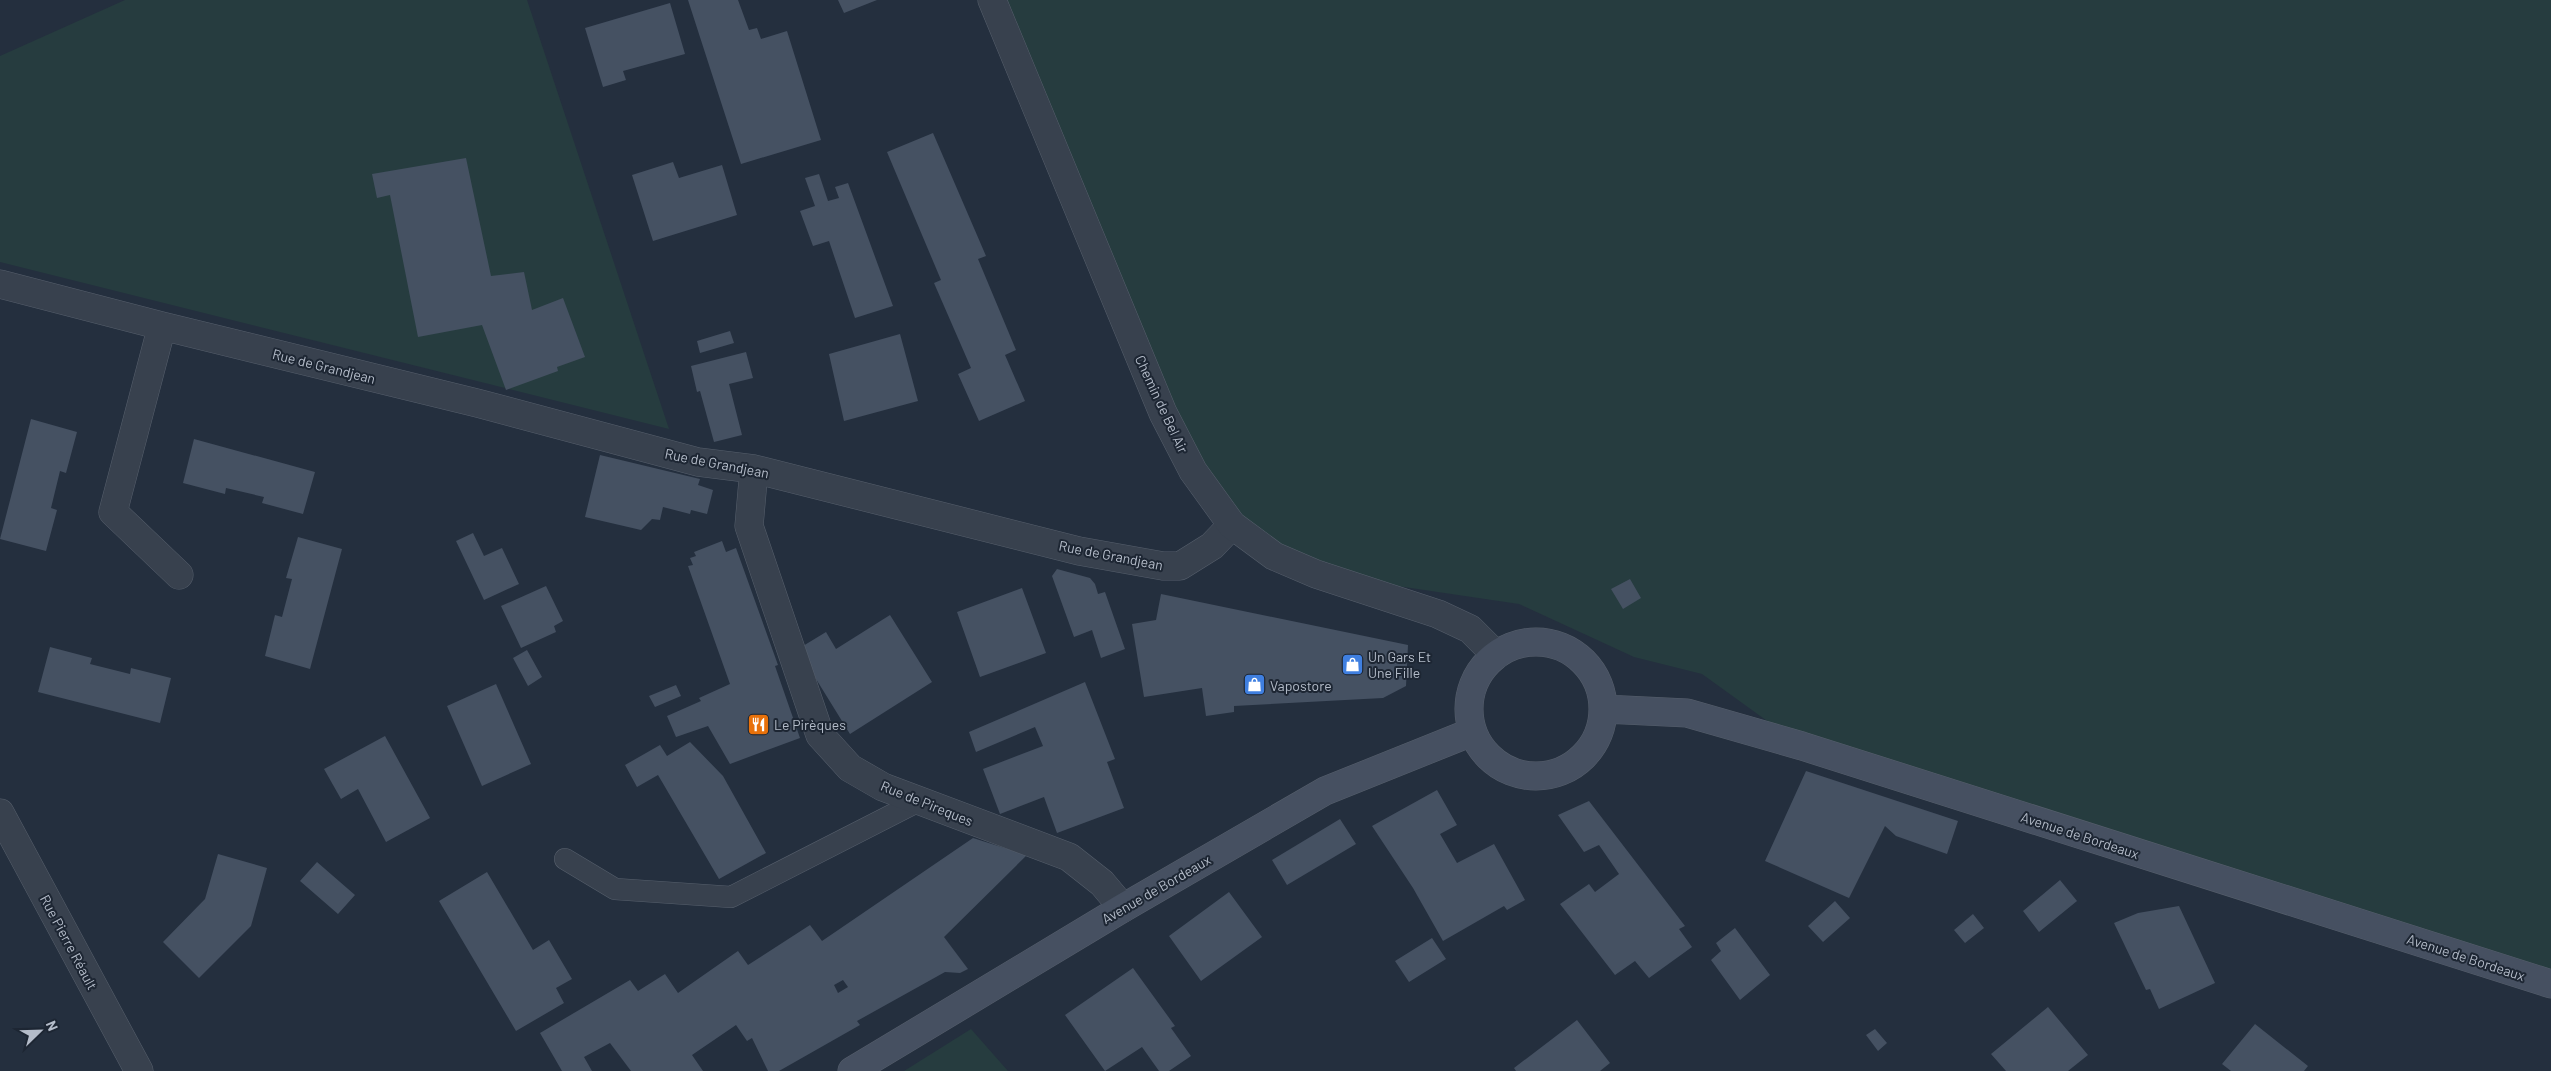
<svg xmlns="http://www.w3.org/2000/svg" width="2551" height="1071" viewBox="0 0 2551 1071" font-family="Barlow,sans-serif">
	<rect width="100%" height="100%" fill="#242f3e"/>
	<path fill="#263c3f" d="M125 0H527L669 429 0 262V56Z
		M992 0H2551V984L1802 746 1702 674 1634 657 1519 604 1316 574 1274 556 1193 471Z
		M971 1029 1008 1071H904Z"/>
	<path fill="#455162" fill-rule="evenodd" d="M688 0H738L749 30 757 28 761 39 787 31 821 140 741 164Z
		M838 0H877L844 13Z
		M670 3 685 54 623 71 626 80 603 87 585 28Z
		M933 133 986 256 978 259 1016 350 1005 355 1025 401 979 421 958 374 971 368 934 283 941 280 887 152Z
		M466 158 491 276 524 272 532 310 563 298 585 357 557 367 558 371 506 390 482 325 418 337 390 195 377 198 372 174Z
		M673 162 679 178 722 165 737 215 653 241 632 175Z
		M819 174 828 201 839 198 835 187 848 183 893 306 855 318 829 241 813 246 800 211 815 206 805 178Z
		M730 331 734 343 700 353 697 341Z
		M900 334 918 401 844 421 829 354Z
		M746 352 753 378 729 384 742 435 714 442 700 391 697 392 691 366Z
		M31 419 77 432 66 473 60 471 51 508 57 510 46 551 0 539Z
		M194 439 315 472 303 514 262 503 264 497 226 488 225 494 183 483Z
		M600 455 700 479 698 485 713 490 707 514 691 510 690 514 663 507 660 520 652 519 641 530 585 517Z
		M473 533 484 556 502 548 519 584 484 600 456 541Z
		M298 537 342 549 310 669 265 656 275 615 282 617 292 579 286 578Z
		M722 541 726 552 736 548 778 665 775 666 800 738 730 764 708 726 676 737 667 716 701 701 699 698 730 684 688 566 693 565 690 558 696 556 694 552Z
		M1057 569 1090 578 1095 584 1098 594 1105 592 1125 649 1101 658 1092 630 1074 637 1052 576Z
		M1630 579 1641 598 1623 609 1611 589Z
		M546 586 563 621 554 626 556 632 521 648 501 606Z
		M1022 588 1046 653 980 677 957 612Z
		M1161 594 1408 645 1406 686 1383 698 1234 706V712L1206 716 1202 688 1144 697 1132 624 1156 620Z
		M890 615 932 682 850 734 808 666 803 646 826 632 836 649Z
		M50 647 92 658 90 664 130 674 131 668 171 678 160 723 38 692Z
		M527 650 542 677 528 686 513 658Z
		M1085 682 1115 759 1107 762 1124 808 1057 833 1044 797 1000 814 983 769 1043 746 1035 727 976 752 969 732Z
		M496 684 531 764 482 786 447 706Z
		M676 685 681 696 655 707 649 696Z
		M385 736 430 818 386 842 358 789 341 799 324 769Z
		M690 742 723 776 766 853 719 879 658 775 637 787 625 765 660 745 667 756Z
		M1806 771 1958 821 1947 854 1896 836 1885 826 1849 898 1765 861Z
		M1437 790 1457 825 1440 834 1457 863 1494 844 1525 900 1507 910 1504 906 1443 941 1413 888 1372 826Z
		M1589 801 1685 926 1679 929 1692 947 1649 978 1635 961 1615 975 1560 904 1589 884 1595 892 1619 874 1599 845 1584 852 1558 815Z
		M1340 819 1356 844 1287 885 1272 860Z
		M973 838 1027 855 944 937 968 969 960 973 945 972 857 1021 860 1025 779 1071H768L752 1038 747 1041 736 1025 692 1055 703 1071H631L610 1043 584 1057 592 1071H562L540 1033 630 980 638 991 665 974 678 993 738 951 748 965 810 925 822 941ZM843 980 848 987 838 993 834 985Z
		M218 854 267 868 251 926 199 978 163 942 205 899Z
		M317 862 355 895 338 914 300 881Z
		M487 872 533 950 549 940 572 979 556 988 564 1003 516 1031 439 901Z
		M2060 880 2077 901 2039 932 2023 911Z
		M1229 892 1262 937 1201 981 1169 936Z
		M1835 901 1850 918 1823 942 1808 926Z
		M2179 906 2215 983 2159 1009 2150 989 2146 990 2114 923 2138 913Z
		M1973 914 1984 928 1965 943 1954 930Z
		M1735 928 1770 975 1740 1000 1711 960 1721 951 1716 943Z
		M1432 938 1446 959 1409 982 1395 961Z
		M1133 968 1175 1026 1171 1028 1191 1056 1169 1071H1159L1142 1047 1105 1071 1065 1015Z
		M2048 1007 2088 1055 2068 1071H2006L1991 1054Z
		M1577 1020 1610 1063 1600 1071H1516L1514 1068Z
		M2255 1024 2308 1066 2304 1071H2231L2222 1064Z
		M1875 1029 1887 1043 1878 1051 1866 1035Z"/>
	<g fill="none" stroke-linecap="round" stroke-linejoin="round">
		<defs>
			<path id="service" d="M565 859 615 889 731 897 919 801"/>
			<path id="minor" d="M0 284 162 326 477 403 698 462 754 469 1079 551 1163 566H1180L1212 546 1232 525
				M162 326 113 512 179 575
				M754 469 749 526 820 735 850 768 883 787 1069 857 1102 883 1123 908
				M0 813 139 1071"/>
			<path id="tertiary" d="M992 0 1163 413 1193 471 1232 525 1274 556 1316 574 1438 614 1470 629 1496 655"/>
			<path id="secondary" d="M1469 709a67 67 0 1 1 134 0a67 67 0 1 1-134 0Z
				M1604 709 1687 713 1802 746 2551 984
				M852 1071 1123 908 1325 791 1472 732"/>
		</defs>
		<use href="#service" stroke="#565f6c" stroke-width="22"/>
		<use href="#minor" stroke="#565f6c" stroke-width="29"/>
		<use href="#tertiary" stroke="#565f6c" stroke-width="29"/>
		<use href="#secondary" stroke="#565f6c" stroke-width="29"/>
		<use href="#service" stroke="#38414e" stroke-width="21"/>
		<use href="#minor" stroke="#38414e" stroke-width="28"/>
		<use href="#tertiary" stroke="#38414e" stroke-width="28"/>
		<use href="#secondary" stroke="#465061" stroke-width="28"/>
	</g>
	<defs>
		<symbol id="shop-square" viewBox="-11 -11 22 22"><rect x="-9" y="-9" width="18" height="18" rx="4" fill="#3f7fe0" stroke="#1d2633"/><path d="M-5-2.5h2.3a2.7 3.5 0 0 1 5.4 0H5L5.5 6h-11ZM-1.5-2.5h3a1.5 2.3 0 0 0-3 0Z" fill="#fff"/></symbol>
		<symbol id="restaurant-square" viewBox="-11 -11 22 22"><rect x="-9" y="-9" width="18" height="18" rx="4" fill="#e8710a" stroke="#1d2633"/><path d="M-5-6h1v4h1v-4h1v4h1v-4h1v5L-1.5 .5V6h-2V.5L-5-1ZM5-6V6H3V1.5H1.5Q1.5-4 5-6Z" fill="#fff"/></symbol>
	</defs>
	<g fill-rule="evenodd">
		<use href="#shop-square" x="1340" y="652" width="25" height="25"/>
		<use href="#shop-square" x="1242" y="672" width="25" height="25"/>
		<use href="#restaurant-square" x="746" y="712" width="25" height="25"/>
	</g>
	<g text-anchor="middle" dominant-baseline="central" stroke-width="4" stroke-linejoin="round" paint-order="stroke">
		<g font-size="14" fill="#b4bcc9" stroke="#1d2633">
			<text transform="translate(324 366) rotate(14)">Rue de Grandjean</text>
			<text transform="translate(1162 404) rotate(65)">Chemin de Bel Air</text>
			<text transform="translate(717 463) rotate(11)">Rue de Grandjean</text>
			<text transform="translate(1111 555) rotate(11)">Rue de Grandjean</text>
			<text transform="translate(927 803) rotate(22)">Rue de Pireques</text>
			<text transform="translate(2080 835) rotate(18)">Avenue de Bordeaux</text>
			<text transform="translate(1156 889) rotate(-30)">Avenue de Bordeaux</text>
			<text transform="translate(69 942) rotate(62)">Rue Pierre Réault</text>
			<text transform="translate(2466 957) rotate(18)">Avenue de Bordeaux</text>
		</g>
		<g font-size="14" fill="#b4bcc9" stroke="#1d2633" text-anchor="start">
			<text x="1368" y="656">Un Gars Et<tspan x="1368" dy="16">Une Fille</tspan></text>
			<text x="1270" y="685">Vapostore</text>
			<text x="774" y="724">Le Pirèques</text>
		</g>
	</g>
	<g transform="translate(40 1031) rotate(67)" stroke="#1d2633" stroke-width="4" paint-order="stroke">
	<path d="M0-4L9 19L0 12L-9 19Z" fill="#b4bcc9"/>
	<text y="-8" font-size="14" font-weight="bold" text-anchor="middle" fill="#b4bcc9">N</text>
	</g>
</svg>
